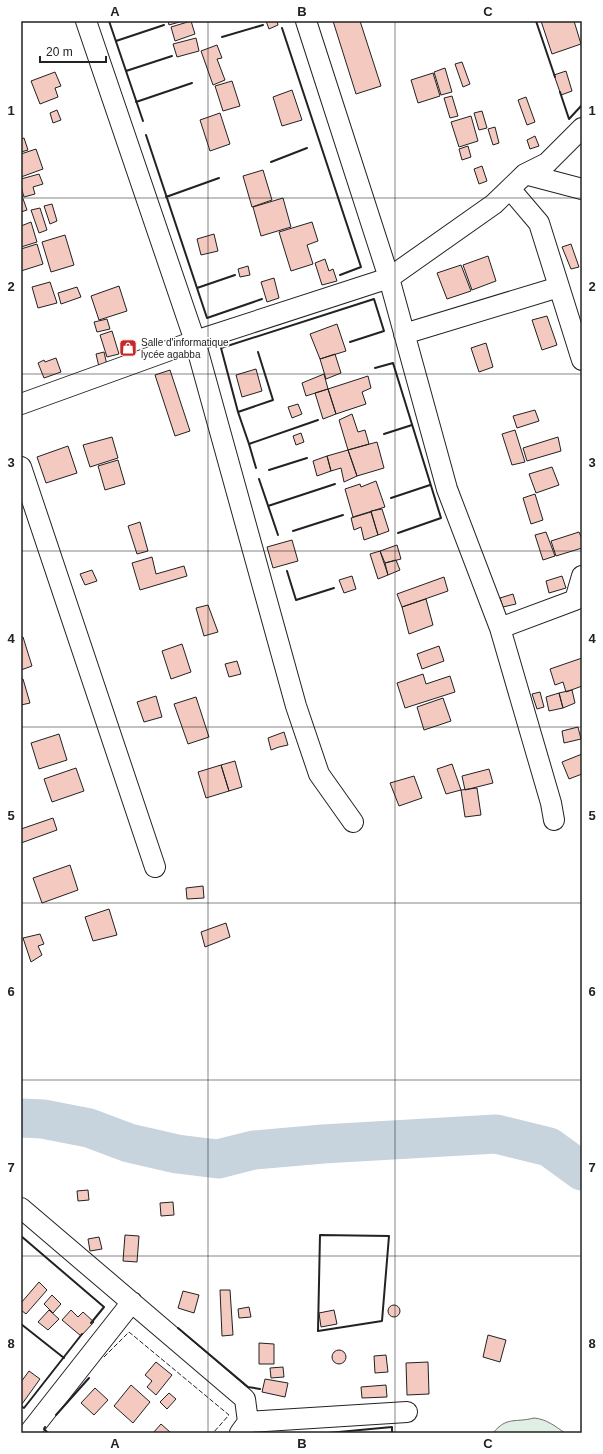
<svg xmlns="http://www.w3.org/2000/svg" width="603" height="1454" viewBox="0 0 603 1454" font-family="Helvetica,sans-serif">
	<rect width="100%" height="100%" fill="#fff"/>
	<path fill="#e0efe3" stroke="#6f6f6f" d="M534 1418C546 1419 555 1426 565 1433H493C507 1416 515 1423 534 1418Z"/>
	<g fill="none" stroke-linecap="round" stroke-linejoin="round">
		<path stroke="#c7d3dd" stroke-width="39" d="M21 1118 43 1119 89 1128 129 1143 177 1154 218 1159 254 1150 323 1144 496 1134 549 1147 582 1171"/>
	</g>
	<path fill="#f3c9c0" stroke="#222" d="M168 21H183L169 25Z
		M191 21 195 34 175 41 171 27Z
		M266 21H277L278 25 269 29Z
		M333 21H360L381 86 356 94Z
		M541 21H574L581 44 552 54Z
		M196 38 199 51 177 57 173 44Z
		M217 45 222 58 217 59 225 80 213 85 201 51Z
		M462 62 470 84 463 87 455 64Z
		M445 68 452 92 441 95 434 72Z
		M566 71 572 91 561 95 554 75Z
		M55 72 61 86 55 88 58 97 40 104 31 81Z
		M433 73 440 96 418 103 411 80Z
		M232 81 240 106 223 111 215 86Z
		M292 90 302 120 282 126 273 97Z
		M452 96 458 116 450 118 444 98Z
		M526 97 535 122 527 125 518 100Z
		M57 110 61 120 53 123 50 113Z
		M482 111 487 128 479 130 474 113Z
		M220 113 230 144 210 151 200 120Z
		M471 116 478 141 459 147 451 122Z
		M495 127 499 143 493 145 488 129Z
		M535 136 539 146 530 149 527 140Z
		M24 138 28 150 21 152V139Z
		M468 146 471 157 462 160 459 149Z
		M36 149 43 169 21 177V154Z
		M482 166 487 181 479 184 474 169Z
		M263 170 272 200 252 207 243 176Z
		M39 174 43 184 33 187 35 194 24 197 21 187V179Z
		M21 193 27 210 21 212Z
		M283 198 291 227 261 236 253 207Z
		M52 204 57 221 50 224 44 206Z
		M40 208 47 230 39 233 31 210Z
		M31 222 37 242 21 247V226Z
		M312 222 318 241 307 245 313 264 291 271 279 232Z
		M214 234 218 251 201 255 197 239Z
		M65 235 74 265 51 272 42 242Z
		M37 244 43 264 21 271V249Z
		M571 244 579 267 571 269 562 247Z
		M488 256 496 281 472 290 463 265Z
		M325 259 329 271 333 269 337 281 322 285 315 263Z
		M461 265 471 291 447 299 437 273Z
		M248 266 250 275 240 277 238 269Z
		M274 278 279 298 267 302 261 282Z
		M50 282 57 303 38 308 32 287Z
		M119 286 127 311 99 320 91 296Z
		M77 287 81 297 61 304 58 293Z
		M547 316 557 345 542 350 532 320Z
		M107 319 110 329 97 332 94 322Z
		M337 324 346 351 320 359 310 334Z
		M112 331 119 354 107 357 100 335Z
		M486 343 493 367 479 372 471 348Z
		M104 352 107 365 99 367 96 354Z
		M335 354 341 373 326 379 320 359Z
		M56 358 61 372 44 378 38 363 44 360 45 362Z
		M256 369 262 391 242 397 236 375Z
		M170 370 190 431 175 436 155 375Z
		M324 374 328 389 306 396 302 383Z
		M368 376 371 388 362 392 366 404 336 414 328 389Z
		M328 389 336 414 323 419 315 393Z
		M298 404 302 414 292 418 288 407Z
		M535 410 539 421 517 428 513 416Z
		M352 414 358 432 365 430 369 444 348 450 339 420Z
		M515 430 525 462 512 465 502 434Z
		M301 433 304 442 296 445 293 436Z
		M112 437 118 458 90 467 83 445Z
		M558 437 561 451 527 461 523 448Z
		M377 442 384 468 357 476 348 450Z
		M68 446 77 473 46 483 37 457Z
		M348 450 357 476 344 482 341 468 331 471 327 456Z
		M327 456 331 471 317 476 313 461Z
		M118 460 125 484 105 490 98 466Z
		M552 467 559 485 536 493 529 474Z
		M376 481 385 507 353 517 345 489 360 484 361 487Z
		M535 494 543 520 531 524 523 498Z
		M382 509 389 531 378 535 371 511Z
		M371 512 378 535 364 540 361 527 354 530 351 518Z
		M140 522 148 551 137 554 128 526Z
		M546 532 555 556 543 560 535 535Z
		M579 532 582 539V548L556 556 551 541Z
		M292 540 298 561 273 568 267 547Z
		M397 545 401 559 385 563 380 551Z
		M380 551 388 575 378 579 370 554Z
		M152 557 156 574 184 566 187 576 140 590 132 563Z
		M396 560 400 570 388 575 385 563Z
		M92 570 97 581 85 585 80 574Z
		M352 576 356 589 344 593 339 580Z
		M562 576 566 588 549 593 546 581Z
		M444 577 448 591 402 607 397 594Z
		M513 594 516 604 503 607 500 598Z
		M426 599 433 625 409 634 402 607Z
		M208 605 218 632 204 636 196 608Z
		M21 637H23L32 666 21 670Z
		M182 644 191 672 171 679 162 651Z
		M439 646 444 661 422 669 417 654Z
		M582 658V686L566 692 563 682 555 685 550 669Z
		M237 661 241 674 229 677 225 664Z
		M423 674 426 684 450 676 455 692 405 708 397 683Z
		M21 679H23L30 703 21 705Z
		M572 690 575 703 563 708 559 693Z
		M540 692 544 707 537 709 532 694Z
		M559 693 563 708 549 711 546 697Z
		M156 696 162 717 144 722 137 702Z
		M196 697 209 737 188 744 174 704Z
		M443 698 451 721 424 730 417 707Z
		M578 727 581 739 564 743 562 731Z
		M284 732 288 745 279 747 271 750 268 738Z
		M59 734 67 760 39 769 31 743Z
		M582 754V774L569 779 562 762Z
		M235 761 242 787 229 791 221 765Z
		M452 764 461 790 446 794 437 769Z
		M221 765 229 791 206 798 198 772Z
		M76 768 84 791 52 802 44 779Z
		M489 769 493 783 465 790 462 776Z
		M414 776 422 798 399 806 390 783Z
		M477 788 481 815 465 817 461 790Z
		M53 818 57 830 21 843V829Z
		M70 865 78 890 42 903 33 878Z
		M203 886 204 898 187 899 186 888Z
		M109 909 117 935 93 941 85 917Z
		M226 923 230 937 205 947 201 932Z
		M40 934 44 944 38 946 42 955 31 962 23 938Z
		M88 1190 89 1200 78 1201 77 1191Z
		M173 1202 174 1215 161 1216 160 1203Z
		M125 1235 139 1236 137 1262 123 1261Z
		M99 1237 102 1249 90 1251 88 1239Z
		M39 1282 47 1290 26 1314 21 1310V1303Z
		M220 1290H230L233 1335 222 1336Z
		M183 1291 199 1295 194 1313 178 1308Z
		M52 1295 61 1304 53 1313 44 1304Z
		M388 1311a6 6 0 1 1 12 0a6 6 0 1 1-12 0Z
		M249 1307 251 1317 239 1318 238 1309Z
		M49 1310 59 1319 48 1330 38 1322Z
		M71 1310 78 1317 83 1312 94 1322 81 1336 62 1320Z
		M334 1310 337 1324 321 1327 319 1313Z
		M488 1335 506 1340 500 1362 483 1357Z
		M259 1343 274 1344V1364H259Z
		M332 1357a7 7 0 1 1 14 0a7 7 0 1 1-14 0Z
		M386 1355 388 1372 375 1373 374 1356Z
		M156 1362 172 1375 156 1395 147 1387 152 1381 145 1375Z
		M428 1362 429 1394 407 1395 406 1363Z
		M283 1367 284 1377 271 1378 270 1368Z
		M29 1371 40 1379 22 1404 21 1403V1382Z
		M265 1379 288 1383 285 1397 262 1392Z
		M131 1385 150 1402 133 1423 114 1406Z
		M386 1385 387 1397 362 1398 361 1387Z
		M95 1388 108 1400 94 1415 81 1403Z
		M169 1393 176 1399 167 1409 160 1402Z
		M161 1424 170 1432 169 1433H153Z"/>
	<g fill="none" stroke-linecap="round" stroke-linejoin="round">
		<defs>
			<path id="minor" d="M86 21 195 341 296 706 319 774 353 822
				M306 21 389 278 447 489 500 628 575 600 582 576
				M525 174 582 189
				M510 189 539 223 582 360
				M404 334 559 287
				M21 404 195 341 389 278 494 204 525 174 547 163 582 128
				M21 467 155 867
				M500 628 551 803 554 820
				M21 1208 245 1399 248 1422
				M29 1433 132 1302
				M240 1433 248 1422 407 1412"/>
		</defs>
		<use href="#minor" stroke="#222" stroke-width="22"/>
		<use href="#minor" stroke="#fff" stroke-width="20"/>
		<path stroke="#222" stroke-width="1" stroke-dasharray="5 2" stroke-linecap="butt" d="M104 1357 129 1332 229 1415 213 1433"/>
		<path stroke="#222" stroke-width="2" d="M109 21 143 121
			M536 21 555 77
			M282 28 361 267 340 275
			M222 37 263 25
			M116 41 164 25
			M126 71 172 56
			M560 92 569 119 582 105
			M136 102 192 83
			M146 135 207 318 262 299
			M271 162 307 148
			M166 197 219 178
			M197 288 235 275
			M258 352 273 400 238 412 221 348 374 299 384 331 350 342
			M375 368 393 363 441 518 398 533
			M238 412 249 444 318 420
			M384 434 412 425
			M249 444 256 468
			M269 470 307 458
			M259 479 278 535
			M391 498 430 485
			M268 506 335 484
			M293 531 343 515
			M287 571 296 600 334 588
			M320 1235 389 1236 382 1321 318 1331Z
			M21 1236 104 1307 91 1323
			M21 1324 64 1358
			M178 1328 248 1387 260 1389
			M21 1406 24 1408 82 1334
			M56 1415 89 1378
			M45 1427 44 1429 48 1433
			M328 1433 392 1427V1433"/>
	</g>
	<path fill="none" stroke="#222" stroke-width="1" stroke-opacity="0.55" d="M208 21V1433M395 21V1433M21 198H582M21 374H582M21 551H582M21 727H582M21 903H582M21 1080H582M21 1256H582"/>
	<defs>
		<symbol id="shop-square" viewBox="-11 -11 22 22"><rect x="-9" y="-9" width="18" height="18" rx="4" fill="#c62828" stroke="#fff"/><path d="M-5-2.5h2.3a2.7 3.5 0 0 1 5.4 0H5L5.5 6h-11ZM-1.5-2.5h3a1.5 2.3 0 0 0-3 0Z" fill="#fff"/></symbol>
	</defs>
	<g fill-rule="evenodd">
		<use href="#shop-square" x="118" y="338" width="20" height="20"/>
	</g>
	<g text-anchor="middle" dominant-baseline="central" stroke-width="3" stroke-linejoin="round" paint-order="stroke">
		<g font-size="10" fill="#222" stroke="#fff" text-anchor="start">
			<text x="141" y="342">Salle d'informatique<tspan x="141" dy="12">lycée agabba</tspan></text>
		</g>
	</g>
	<rect width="603" height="1454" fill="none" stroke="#ffffff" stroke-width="44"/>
	<path d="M40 56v6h66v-6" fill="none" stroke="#222222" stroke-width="2"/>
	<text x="46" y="56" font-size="12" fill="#222222" stroke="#ffffff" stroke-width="3" paint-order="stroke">20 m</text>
	<rect x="22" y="22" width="559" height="1410" fill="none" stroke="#222" stroke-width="1.5"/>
	<g font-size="13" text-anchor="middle" font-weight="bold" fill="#222">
		<text x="115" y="16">A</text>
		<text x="302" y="16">B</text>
		<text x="488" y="16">C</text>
		<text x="11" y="115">1</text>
		<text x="592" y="115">1</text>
		<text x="11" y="291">2</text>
		<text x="592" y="291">2</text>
		<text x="11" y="467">3</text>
		<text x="592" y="467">3</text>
		<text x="11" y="643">4</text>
		<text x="592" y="643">4</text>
		<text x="11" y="820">5</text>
		<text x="592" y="820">5</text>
		<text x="11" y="996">6</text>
		<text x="592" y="996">6</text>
		<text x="11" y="1172">7</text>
		<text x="592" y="1172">7</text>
		<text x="11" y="1348">8</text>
		<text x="592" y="1348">8</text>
		<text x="115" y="1448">A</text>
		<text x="302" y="1448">B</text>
		<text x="488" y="1448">C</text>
	</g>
</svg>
